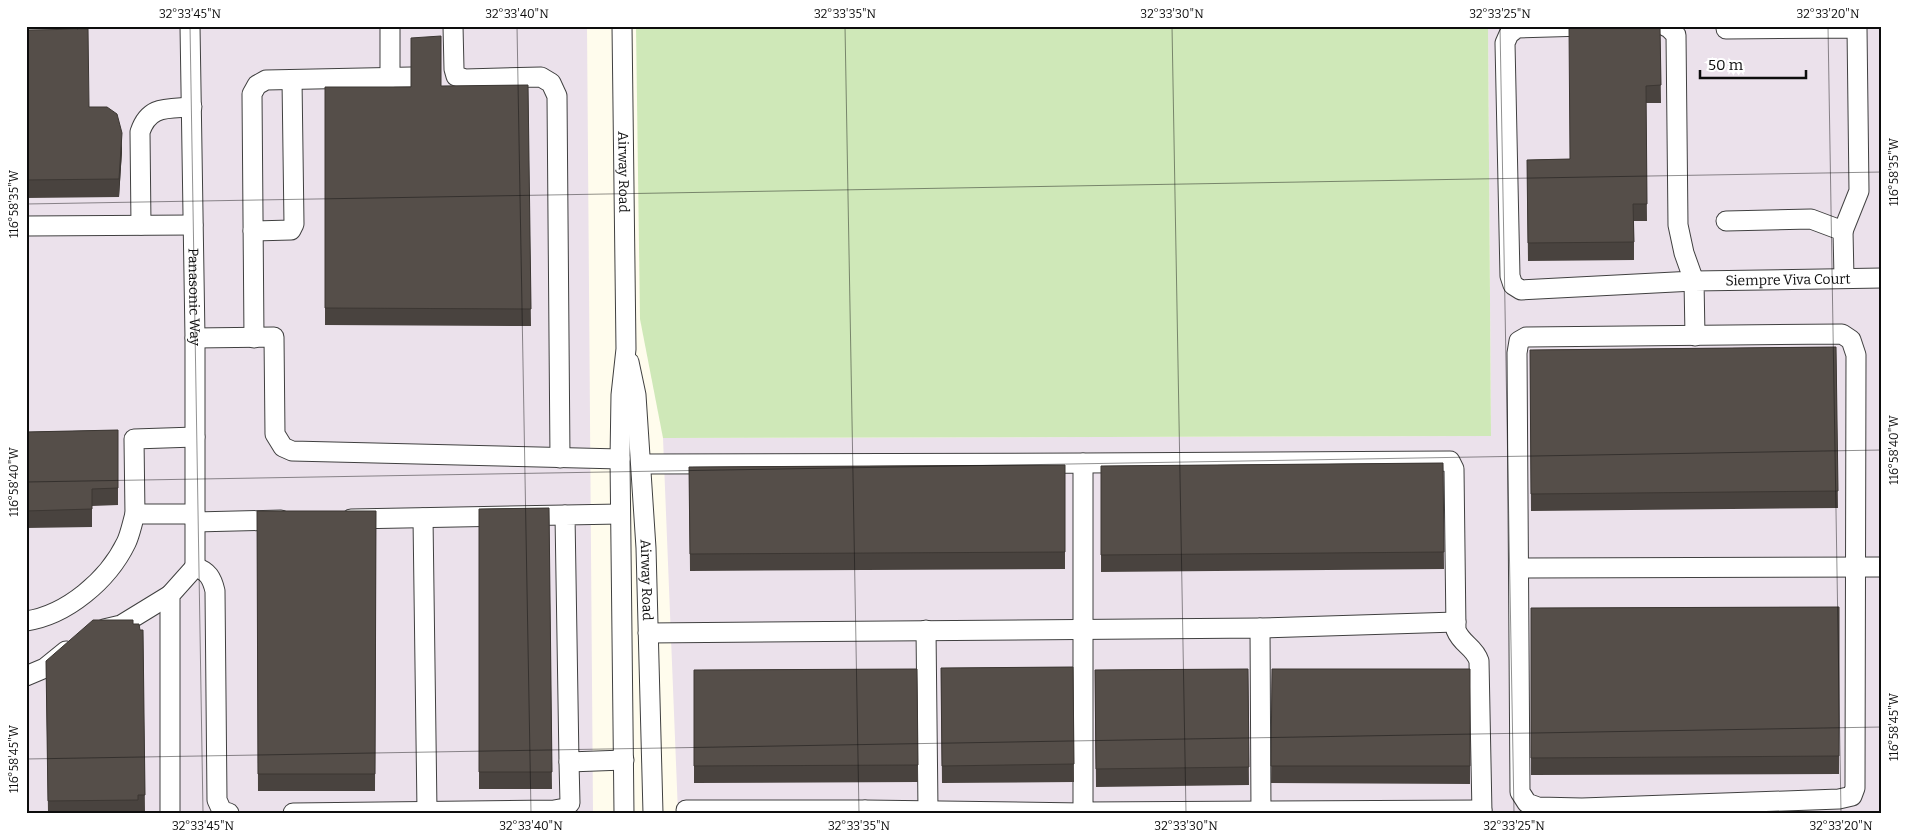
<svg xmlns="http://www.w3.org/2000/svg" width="1908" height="839" viewBox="0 0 1908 839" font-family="Bitter,serif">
	<rect width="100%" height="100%" fill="#fffced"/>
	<path fill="#ebe1eb" d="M26 26H587L593 813H26Z
		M1488 26H1882V813H678L663 438 1491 436Z"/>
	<path fill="#cfe8b8" d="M636 26H1488L1491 436 663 438 640 319Z"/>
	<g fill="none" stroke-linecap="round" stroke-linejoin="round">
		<defs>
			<g id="minor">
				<path id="s1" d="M190 26 195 338V567"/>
				<path d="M390 26V78"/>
				<path d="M453 26 454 69 456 76 465 79 541 77 551 83 557 96 560 458"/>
				<path id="s2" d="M622 26 626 349 621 395 620 459 624 813"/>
				<path d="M1585 26 1517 28 1509 34 1505 43 1510 276 1513 285 1521 290 1694 281 1684 253 1678 225 1676 35 1669 28 1665 26"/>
				<path d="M26 28 68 27"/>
				<path d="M1726 29 1857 28 1859 191 1843 231"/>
				<path d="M1726 221 1811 219 1843 231 1844 278"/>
				<path d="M141 225 140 132C149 105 167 109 192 107"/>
				<path d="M26 226 193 225"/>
				<path d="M253 231 291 230 294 224 292 80"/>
				<path d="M1842 334 1851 340 1856 355 1855 788 1852 796 1839 799 1582 808 1538 807 1527 803 1520 792 1517 353 1519 341 1526 337Z"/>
				<path id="s3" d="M1695 336 1694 281 1882 278"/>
				<path d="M195 338 274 337 275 434 283 447 292 451 620 459"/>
				<path d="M254 338 252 94 257 85 266 80 411 77"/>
				<path id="s4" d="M629 362 636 395 646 548 653 813"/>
				<path d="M1083 463 1450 461 1454 469 1456 630C1462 645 1474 646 1479 661L1482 813"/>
				<path d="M642 464 1083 463V812L1482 810"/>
				<path d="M135 514 134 439 195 437"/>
				<path d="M620 514 565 515 569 762 624 760"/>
				<path d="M423 518 427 811"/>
				<path d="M351 519 565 515"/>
				<path d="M195 522 281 520"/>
				<path d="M195 567C208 571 212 578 215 591L217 800 222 811 229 813"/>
				<path d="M1519 568 1882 567"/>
				<path d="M26 621C67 615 108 580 126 543 130 535 132 524 135 514H195"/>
				<path d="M1260 628 1456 622"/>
				<path d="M104 629 121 625 170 595"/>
				<path d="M926 630 928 810"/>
				<path d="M648 633 1260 628 1261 813"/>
				<path d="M26 676 45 668 66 651"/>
				<path d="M686 810H865V813"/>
				<path d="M865 810 1083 813"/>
				<path d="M170 812V595L195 567"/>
				<path d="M293 813 554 810 565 808 570 803 569 762"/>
			</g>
		</defs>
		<use href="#minor" stroke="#404040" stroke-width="21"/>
		<use href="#minor" stroke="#fff" stroke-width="19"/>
	</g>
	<path fill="#49433f" d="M1644 28H1660L1661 103H1646L1647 221H1634V260L1528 261 1527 160 1570 159Z
		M26 30 89 107 122 151 119 197 26 198Z
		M528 85 531 326 325 325V87H411Z
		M1836 347 1838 508 1531 511 1530 350Z
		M118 430V505L92 506V527L26 528V432Z
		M1443 463 1444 569 1101 572V466Z
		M1065 465V569L690 571 689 467Z
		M549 508 552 789H479V509Z
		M257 511H376L375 791H258Z
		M1839 607V774L1531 775V608Z
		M140 630H143L145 812 48 813 46 661Z
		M1073 667 1074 782 942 783 941 668Z
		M917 669 918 782 694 783V670Z
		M1248 669 1249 785 1096 787 1095 670Z
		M1272 669H1470V784L1271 783Z"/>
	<path fill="#3c3733" d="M122 133V151L119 197V179Z"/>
	<path fill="#554e49" stroke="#3c3733" d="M1569 26H1644V28H1660L1661 85 1646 86 1647 204H1633L1634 242 1528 243 1527 160 1570 159Z
		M88 29 89 107H107L117 114 122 133 119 179 26 180V30Z
		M441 36V86L528 85 531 309 325 308V87H411V38Z
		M1836 347 1838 491 1531 494 1530 350Z
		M118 430V488L92 489V509L26 511V432Z
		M1443 463 1444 552 1101 555V466Z
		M1065 465V552L690 554 689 467Z
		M549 508 552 772H479V509Z
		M257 511H376L375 774H258Z
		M1839 607V756L1531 758V608Z
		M93 620H133V624H139L140 630H143L145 795H138V800L48 801 46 661Z
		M1073 667 1074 764 942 766 941 668Z
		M917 669 918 765 694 766V670Z
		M1248 669 1249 767 1096 769 1095 670Z
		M1272 669H1470V766H1271Z"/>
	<path fill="none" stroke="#0d0d0d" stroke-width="1" stroke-opacity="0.45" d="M190 26 203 813M517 26 531 813M845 26 859 813M1172 26 1186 813M1500 26 1514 813M1828 26 1841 813M26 204 1882 172M26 482 1882 450M26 759 1882 727"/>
	<g text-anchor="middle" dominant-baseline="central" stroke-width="5" stroke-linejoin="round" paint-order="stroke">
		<g font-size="14" fill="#0d0d0d" stroke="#fff">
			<text stroke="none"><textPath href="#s2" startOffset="146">Airway Road</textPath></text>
			<text stroke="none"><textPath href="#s3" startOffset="149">Siempre Viva Court</textPath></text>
			<text stroke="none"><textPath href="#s1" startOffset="271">Panasonic Way</textPath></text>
			<text stroke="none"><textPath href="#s4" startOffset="219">Airway Road</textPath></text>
		</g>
	</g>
	<rect width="1908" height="839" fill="none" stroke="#ffffff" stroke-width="55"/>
	<path d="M1700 70v8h106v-8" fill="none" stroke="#0d0d0d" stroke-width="2.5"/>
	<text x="1708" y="70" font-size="15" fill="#0d0d0d" stroke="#ffffff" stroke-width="4" paint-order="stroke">50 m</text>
	<rect x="28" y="28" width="1852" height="784" fill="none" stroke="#0d0d0d" stroke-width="2"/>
	<g font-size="12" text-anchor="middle" fill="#0d0d0d">
		<text x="190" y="18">32°33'45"N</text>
		<text x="517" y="18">32°33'40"N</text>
		<text x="845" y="18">32°33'35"N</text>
		<text x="1172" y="18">32°33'30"N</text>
		<text x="1500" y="18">32°33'25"N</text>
		<text x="1828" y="18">32°33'20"N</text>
		<text transform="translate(1894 172) rotate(-90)" y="4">116°58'35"W</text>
		<text transform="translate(14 204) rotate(-90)" y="4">116°58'35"W</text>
		<text transform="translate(1894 450) rotate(-90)" y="4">116°58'40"W</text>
		<text transform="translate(14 482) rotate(-90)" y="4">116°58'40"W</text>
		<text transform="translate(1894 727) rotate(-90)" y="4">116°58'45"W</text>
		<text transform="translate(14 759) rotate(-90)" y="4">116°58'45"W</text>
		<text x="203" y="830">32°33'45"N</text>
		<text x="531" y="830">32°33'40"N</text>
		<text x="859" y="830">32°33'35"N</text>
		<text x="1186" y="830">32°33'30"N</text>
		<text x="1514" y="830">32°33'25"N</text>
		<text x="1841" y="830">32°33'20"N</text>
	</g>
</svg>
